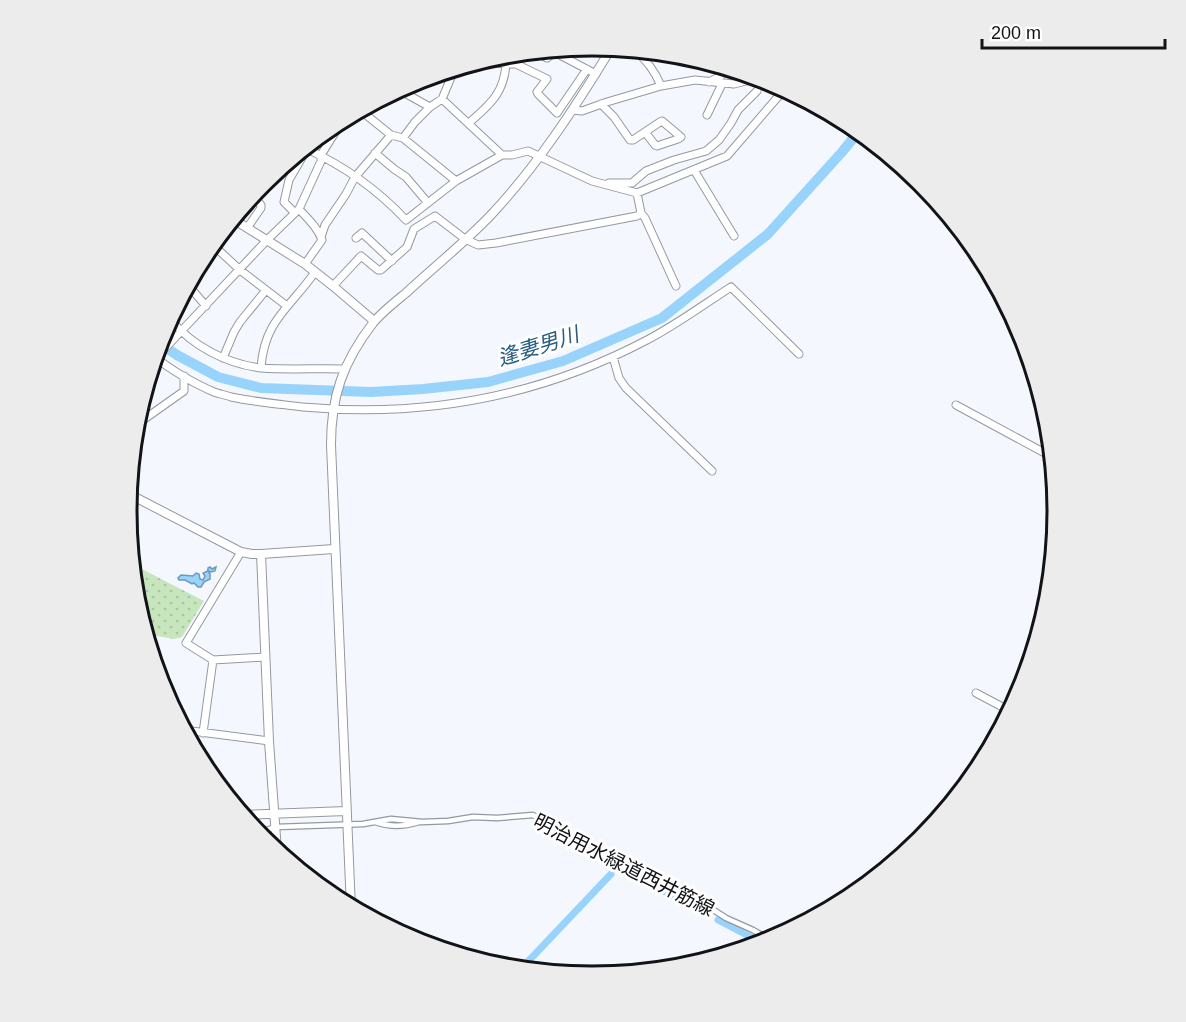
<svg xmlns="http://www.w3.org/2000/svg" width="1186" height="1022" viewBox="0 0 1186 1022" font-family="Helvetica,'Noto Sans JP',sans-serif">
	<defs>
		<pattern id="park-dots" width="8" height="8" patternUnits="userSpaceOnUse" patternTransform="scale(1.5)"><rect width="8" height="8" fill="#c8e6bd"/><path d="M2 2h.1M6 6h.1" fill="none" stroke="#abc4a2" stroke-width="1.8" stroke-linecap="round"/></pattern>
	</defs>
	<rect width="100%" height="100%" fill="#f4f8fe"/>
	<path fill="url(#park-dots)" d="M132 564 204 601 182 637 174 639 146 634 136 602Z"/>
	<path fill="#98d3fc" stroke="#7099b7" stroke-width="1.5" d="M210 567 212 569 216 567 215 571 211 572 208 571 210 574V579L204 582 201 587H198L194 583 192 584 185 580H179L178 578 181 575 193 576 196 573 199 574 200 579 203 580 205 576 203 573 208 571V568Z"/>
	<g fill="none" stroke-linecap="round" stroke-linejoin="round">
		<path stroke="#98d3fc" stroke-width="7" d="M617 867 702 911
			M718 920 764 944
			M520 970 611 874"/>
		<path stroke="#98d3fc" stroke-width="10" d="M161 338 168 349 177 355 218 377 261 388 371 392 423 389 488 382 563 361 662 318 768 234 842 152 860 130"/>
		<defs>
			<path id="pedestrian" d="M375 822C391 827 402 827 419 822
				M255 830 263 831 276 827 363 824 391 819 422 822 448 821 473 817 497 818 533 815 615 859 624 862 651 879 680 891 692 900 712 909 726 918 753 930 772 941"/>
			<path id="minor" d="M633 49C646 59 655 71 661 86
				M535 51 547 58 554 52 596 74
				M480 61 506 64
				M516 64 547 79 537 92 538 94 557 113 587 69
				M709 82 721 76 727 67
				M397 90 401 91 430 107
				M442 99 502 155
				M601 104 614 117 630 140H633L660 122 662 121 681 137 678 139 657 146 655 145 645 132
				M360 110 391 135 403 138 456 181
				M573 110 582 111 607 102 661 86 695 80 734 84 746 81 753 78 755 75
				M707 115 722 84
				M469 123C489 105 504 94 506 64H517L524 52
				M403 138 415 122 430 107 442 99 455 68
				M305 148C342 165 378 190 406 220L456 181 502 155H512L528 151 592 181 637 193 727 156 783 91 784 87
				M375 153 394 169 406 177 428 203
				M694 170 734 236
				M609 183H632L646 171 674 160 706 151 719 140 731 123 738 110 757 91
				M299 209C308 219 318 228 322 240L305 264
				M295 213 284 202 289 180 307 149
				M641 213 645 218 676 286
				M247 228 261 208V205L252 195
				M321 237 325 225 346 194 355 177 391 135
				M356 238 362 233 392 261
				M212 244 240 270 287 306
				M188 285 206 306
				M333 286 361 256 378 270H381L407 247 414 229 435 216 465 239 478 245 496 243 637 216 641 213 637 193
				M170 319C192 346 227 364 261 368 289 370 317 368 345 369
				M155 357C171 370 195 384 214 392 219 394 226 395 231 397 255 402 279 404 303 407 424 418 539 397 647 340 676 325 703 305 731 287L799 354
				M613 357 619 378 626 388 712 471
				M223 358 234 332 240 322 266 290
				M154 360 267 240 299 209 321 161V155L344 118
				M261 368C264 320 291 307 315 272
				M956 405 1054 458
				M136 425 184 391V376
				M241 552 186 643 213 660 265 657
				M976 693 1012 712
				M184 730 269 741
				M203 733 213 660
				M771 942 775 935"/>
			<path id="tertiary" d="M233 219 305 264 333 286 374 321
				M129 494 241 552 252 554H261L334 549
				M261 554 269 741 277 851
				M242 815 346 811
				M351 908 331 445C331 396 343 362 373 323 382 312 395 302 406 293 434 267 464 243 490 216 538 165 576 106 612 47"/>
		</defs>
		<use href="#pedestrian" stroke="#9399a1" stroke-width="7"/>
		<use href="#minor" stroke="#9399a1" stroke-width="9"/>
		<use href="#tertiary" stroke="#9399a1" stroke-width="10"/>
		<use href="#pedestrian" stroke="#fff" stroke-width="4.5"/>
		<use href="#minor" stroke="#fff" stroke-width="7"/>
		<use href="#tertiary" stroke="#fff" stroke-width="8"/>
	</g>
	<g text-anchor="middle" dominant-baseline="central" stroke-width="6" stroke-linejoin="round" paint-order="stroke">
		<g font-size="20" fill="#111316" stroke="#fff">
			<text transform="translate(624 865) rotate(27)">明治用水緑道西井筋線</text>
		</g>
		<g font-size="21" font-style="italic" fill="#265d80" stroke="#fff">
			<text transform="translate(538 346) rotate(-18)">逢妻男川</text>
		</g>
	</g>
	<path d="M0 0H1186V1022H0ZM137 511a455 455 0 1 1 910 0a455 455 0 1 1-910 0Z" fill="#ececec" fill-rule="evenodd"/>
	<path fill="none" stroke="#111316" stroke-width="3" d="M137 511a455 455 0 1 1 910 0a455 455 0 1 1-910 0Z"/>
	<path d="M982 39v9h183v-9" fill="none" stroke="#111316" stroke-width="3"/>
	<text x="991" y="39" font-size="18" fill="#111316" stroke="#ffffff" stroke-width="4.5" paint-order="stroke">200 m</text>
</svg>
